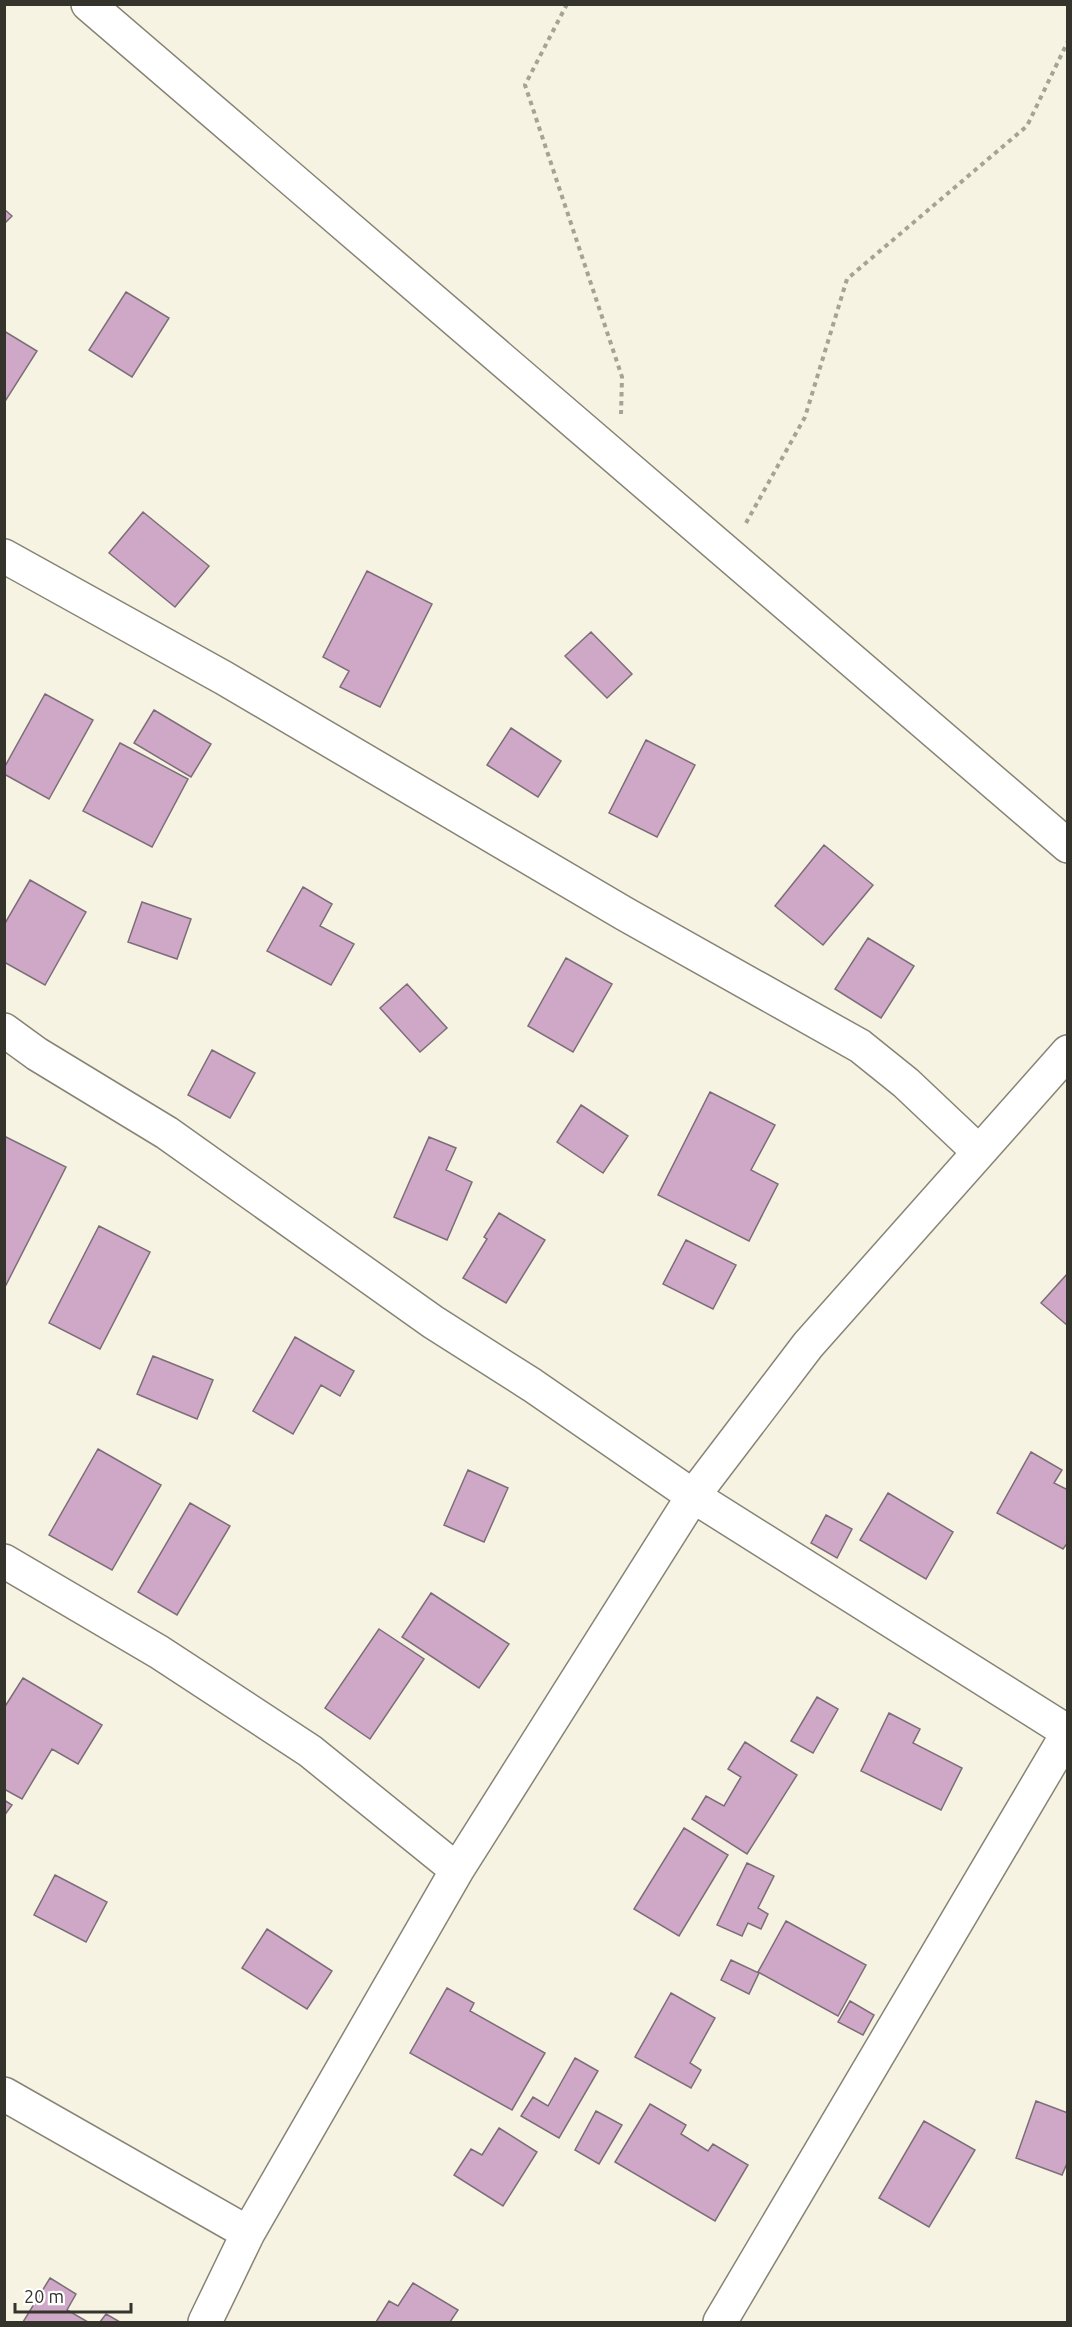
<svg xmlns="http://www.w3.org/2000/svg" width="1072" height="2327" viewBox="0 0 1072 2327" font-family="Ubuntu,sans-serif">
	<rect width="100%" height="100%" fill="#f6f3e2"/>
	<path fill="#d0a8c7" stroke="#7c6e79" stroke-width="1.5" d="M4 209 12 216 4 224Z
		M126 292 169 318 132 377 89 350Z
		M4 331 37 351 4 403Z
		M143 512 209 566 175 607 109 553Z
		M367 571 432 604 380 707 340 687 349 671 323 657Z
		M591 632 632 674 607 698 565 656Z
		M45 694 93 720 49 799 4 774V768Z
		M154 710 211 744 191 777 134 743Z
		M511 728 561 761 538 797 487 765Z
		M646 740 695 765 657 837 609 813Z
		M120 743 188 779 152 847 83 811Z
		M824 845 873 885 823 945 775 906Z
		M30 880 86 912 45 985 4 962V925Z
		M303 887 332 904 320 926 354 944 331 985 267 951Z
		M142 902 191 919 177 959 128 942Z
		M868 938 914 966 881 1018 835 989Z
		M566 958 612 984 573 1052 528 1026Z
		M407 984 447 1028 420 1052 380 1008Z
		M212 1050 255 1073 230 1118 188 1095Z
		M710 1092 775 1125 751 1170 778 1184 749 1241 658 1195Z
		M581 1105 628 1136 603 1173 557 1142Z
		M4 1136 66 1167 6 1285 4 1284Z
		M429 1137 456 1148 446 1170 472 1182 447 1240 394 1217Z
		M499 1213 545 1240 506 1303 463 1278 487 1239 484 1237Z
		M99 1226 150 1252 100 1349 49 1323Z
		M686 1240 736 1265 713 1309 663 1284Z
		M1068 1273V1326L1041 1303Z
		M295 1337 354 1371 340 1396 321 1385 293 1434 253 1411Z
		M153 1356 213 1380 197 1419 137 1394Z
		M98 1449 161 1485 112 1570 49 1535Z
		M1031 1452 1062 1470 1054 1483 1068 1490V1542L1063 1549 997 1513Z
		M468 1470 508 1488 484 1542 444 1525Z
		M888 1493 953 1532 926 1579 860 1540Z
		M190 1503 230 1526 177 1615 138 1592Z
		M826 1515 852 1529 837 1558 811 1543Z
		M431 1593 509 1644 479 1688 402 1637Z
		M379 1629 424 1659 370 1739 325 1708Z
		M23 1678 102 1725 78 1764 52 1749 22 1799 4 1789V1708Z
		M817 1697 838 1709 813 1753 791 1741Z
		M889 1713 920 1729 913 1743 962 1768 941 1810 861 1771Z
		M745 1742 797 1775 747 1854 692 1819 706 1796 724 1806 741 1777 728 1769Z
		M4 1800 12 1805 4 1816Z
		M684 1828 728 1855 679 1936 634 1909Z
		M747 1863 774 1876 758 1908 768 1914 761 1929 748 1923 742 1936 717 1925Z
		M55 1875 107 1902 86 1942 34 1915Z
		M786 1921 866 1965 838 2016 758 1972Z
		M267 1929 332 1971 307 2009 242 1968Z
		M731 1960 759 1973 749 1994 721 1980Z
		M447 1988 474 2003 470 2011 545 2053 512 2110 410 2053Z
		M671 1993 715 2018 690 2063 701 2070 691 2088 635 2057Z
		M850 2001 874 2015 863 2035 838 2022Z
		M575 2058 598 2071 559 2138 521 2116 533 2097 548 2106Z
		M1036 2101 1068 2113V2161L1062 2175 1016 2158Z
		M650 2104 686 2125 681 2134 708 2151 713 2144 748 2165 715 2221 615 2162Z
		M596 2111 622 2125 599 2164 575 2150Z
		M924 2121 975 2150 929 2227 879 2198Z
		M499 2128 537 2152 503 2206 454 2175 471 2149 482 2155Z
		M50 2278 76 2294 67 2310 88 2322H23Z
		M413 2283 458 2310 450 2322H376L389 2301 398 2306Z
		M106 2314 120 2322H100Z"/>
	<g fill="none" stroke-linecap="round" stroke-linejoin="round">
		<defs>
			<path id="minor" d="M88 4 1068 846
				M4 556 224 678 625 914 860 1046 906 1083 979 1152
				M4 1030 37 1054 167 1133 433 1322 532 1385 693 1496 1068 1732
				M4 1561 159 1652 310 1751 457 1870
				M4 2094 248 2233
				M205 2322 248 2233 457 1870 693 1496 808 1345 1068 1052
				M720 2322 1068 1733"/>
		</defs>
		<use href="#minor" stroke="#878475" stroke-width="36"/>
		<path stroke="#a5a396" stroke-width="4" stroke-dasharray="4.5 4.5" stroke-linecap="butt" d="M567 4 525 85 622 377 621 414
			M746 523 805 417 847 279 1027 126 1068 41"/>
		<use href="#minor" stroke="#fff" stroke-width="33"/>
	</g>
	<rect width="1072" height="2327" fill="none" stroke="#34332c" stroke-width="12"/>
	<path d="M15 2303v9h116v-9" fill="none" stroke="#34332c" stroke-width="3"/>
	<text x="24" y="2303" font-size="18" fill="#34332c" stroke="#ffffff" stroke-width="4.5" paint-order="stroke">20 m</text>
</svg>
